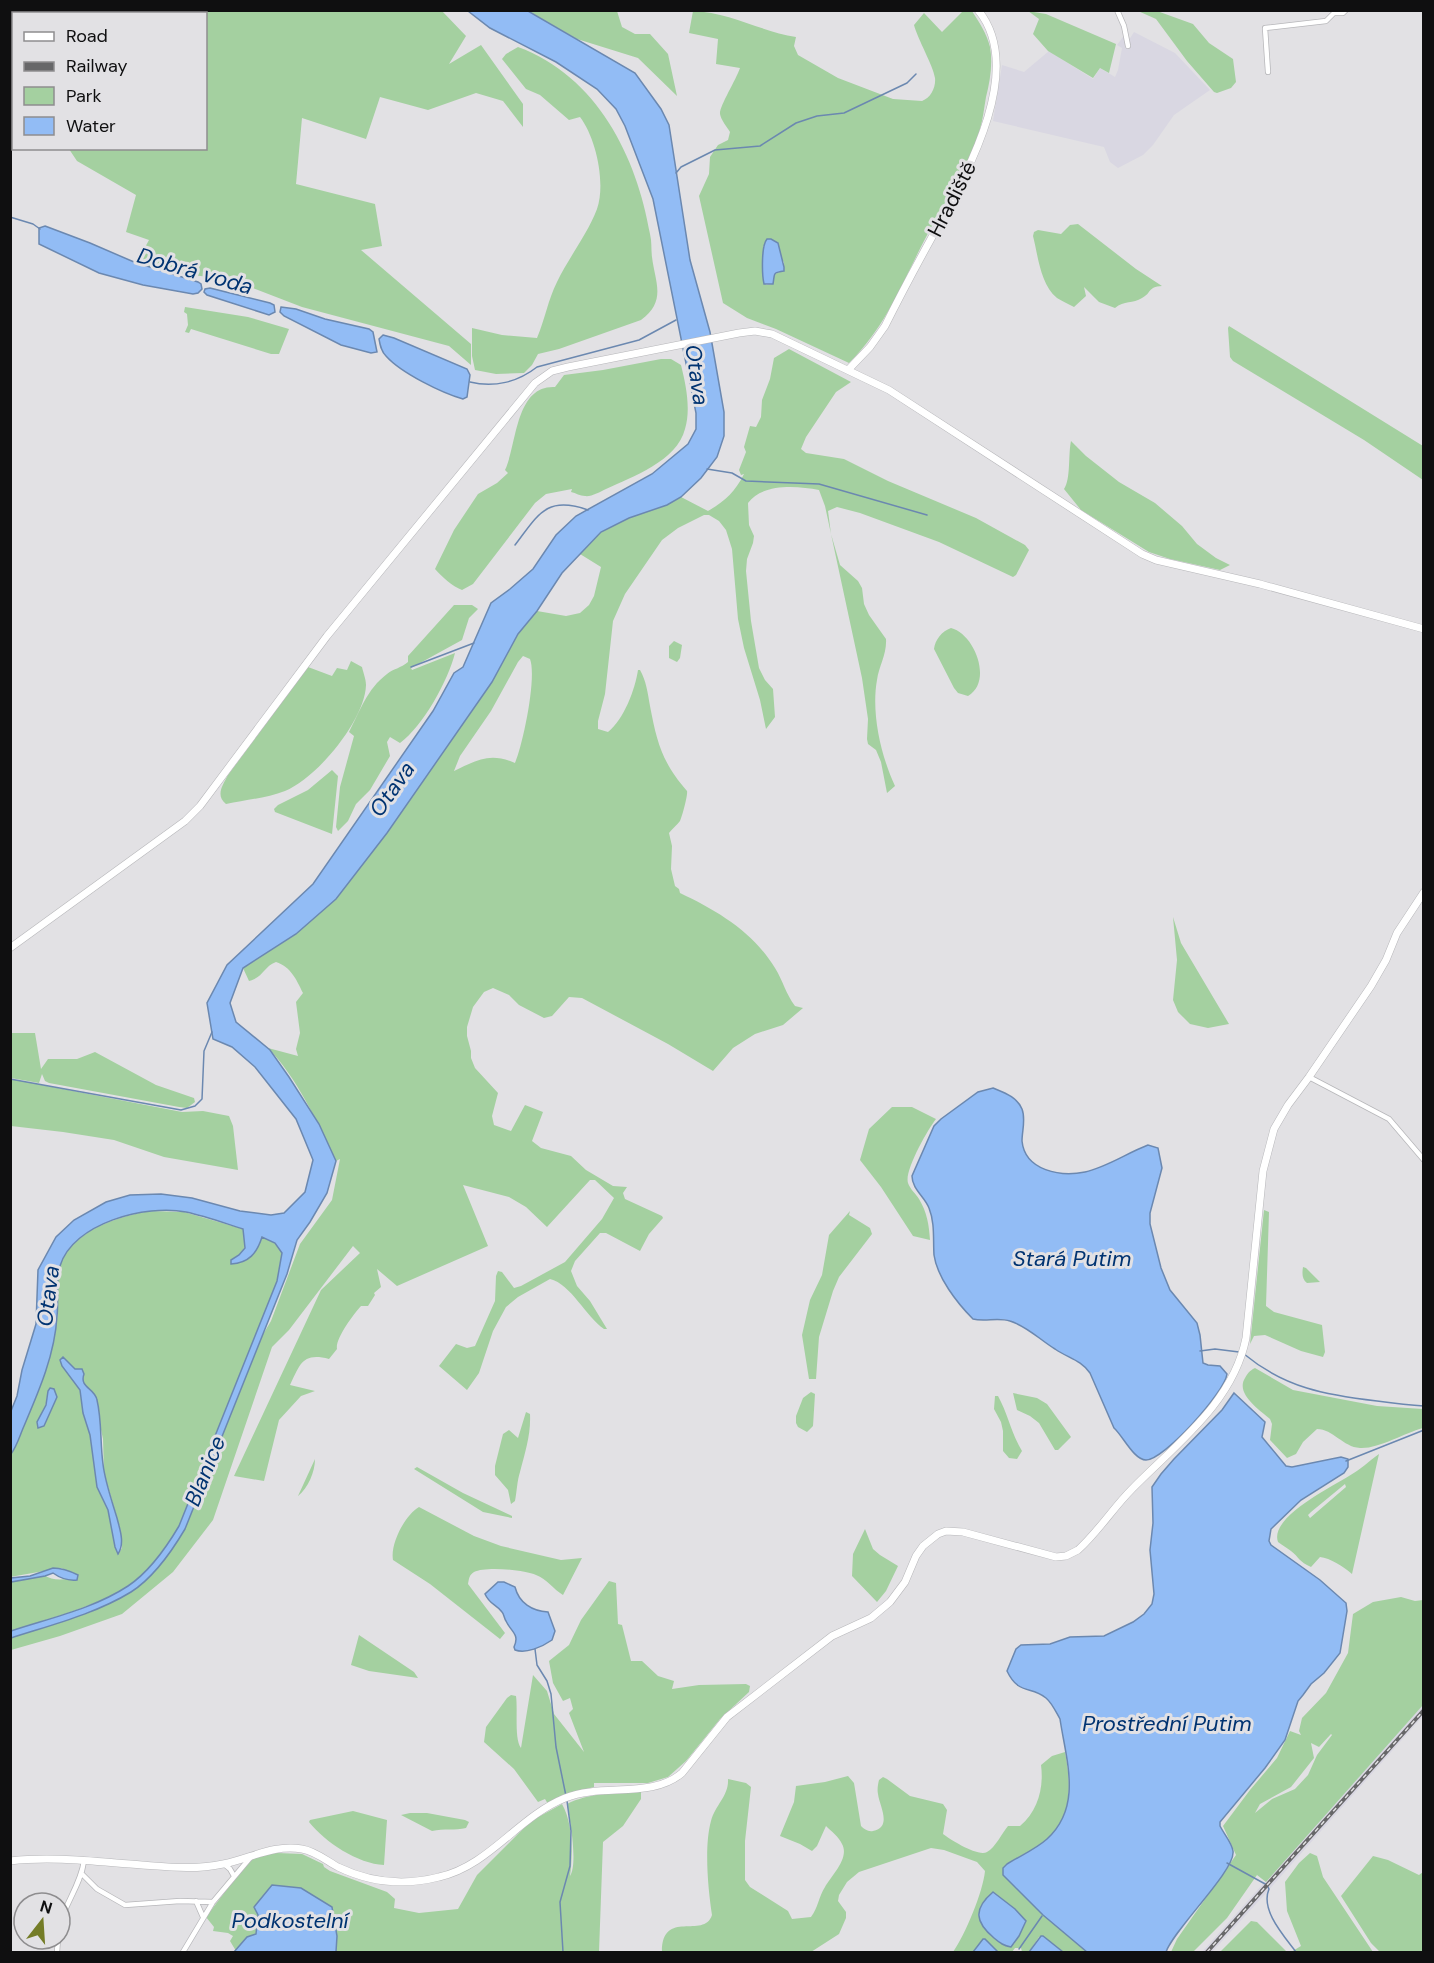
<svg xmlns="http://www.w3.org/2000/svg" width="1434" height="1963" viewBox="0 0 1434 1963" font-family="'DM Sans',sans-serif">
	<rect width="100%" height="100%" fill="#e2e1e4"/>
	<path fill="#d9d7e2" d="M1134 32 1175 53 1210 90 1174 115 1153 145 1143 155 1118 168 1110 162 1104 147 993 121 1002 65 1024 72 1049 51 1093 79 1100 68 1115 77 1118 70 1122 48 1117 45 1123 37 1129 40Z
		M1423 1705V1716L1267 1892 1212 1952H1202Z"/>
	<path fill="#a4d0a0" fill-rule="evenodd" d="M10 11H442L466 36 449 64 481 45 523 104V127L503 101 476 93 428 110 380 97 366 139 302 118 296 184 375 204 382 246 361 250 471 344V365L449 346 302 307 232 280 161 271 137 262 149 240 126 232 136 195 77 161 69 149 206 148V14H14L13 112 10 110Z
		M528 11H617L622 27 635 34H650L668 54 677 96 638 58 577 39Z
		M693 11C729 12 762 32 796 37L794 46 798 55 838 78 893 99 922 101C931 98 936 87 935 78 933 65 918 40 914 25L924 13 942 32 963 11H972C979 22 987 34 990 47 993 64 990 81 986 97 984 108 983 119 980 129 968 168 944 203 925 239 901 285 887 325 849 363L776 329 747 318 723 303 699 196 709 174 710 157 718 145 728 140 730 132C727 127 721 120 720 114 719 107 736 80 740 68L716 64 718 39 689 33ZM763 246 784 262V271C775 273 773 274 773 284L766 285 763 278Z
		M1028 11 1046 14 1116 44 1109 73 1100 68 1093 78 1048 51 1033 34 1039 19Z
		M1138 11H1157L1193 24 1209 43 1233 59 1236 82 1231 88 1217 93 1214 92 1187 61 1156 19Z
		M518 47C597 76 637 157 650 234 652 242 651 250 652 257 655 282 667 301 641 320L559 349 538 354 532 365 524 373 496 374 475 370 472 356V328L502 335 537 338C545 319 548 300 557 282 569 257 587 235 597 209 606 183 596 138 580 117L569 120 540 95 526 89 502 59 506 54Z
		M1078 224 1136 269 1162 286C1147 287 1152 293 1142 298 1133 304 1124 300 1115 308L1099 302 1084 287 1086 296 1074 307C1068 304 1062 301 1057 298 1040 284 1038 255 1033 236L1034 232 1038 230 1061 234 1070 225Z
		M185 307 248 317 289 329 279 354H271L191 329 189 333 185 332 188 325 187 314 184 312Z
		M1229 326 1423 446V480L1364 440 1233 361 1230 357 1228 328Z
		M789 349 851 382 836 392 806 437 801 449 806 453 844 459 888 481 976 518 1025 545 1029 550 1016 575 1013 577 939 542 860 513 837 507 828 511 831 534 840 565 858 581 862 588 864 604 869 615 886 639C887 654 879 666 877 680 871 713 881 756 895 786L887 793 881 762 876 750 868 744 867 739 868 719 862 678 825 506 819 490C797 486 763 483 748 503L749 525 754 536 753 543 747 559 746 571 751 621 759 668 765 680 773 689 775 717 766 729 760 700 744 648 738 619 732 549 726 530 719 521 709 515H704L678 528 662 540 625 594 613 621 605 694 598 721V729L608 732C624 719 635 690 638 670H640C646 680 648 694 650 706 657 743 662 762 687 791 688 795 682 817 680 821 677 825 672 829 669 833L672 846 671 869 675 886 679 889 680 893C718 911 753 932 775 968 783 981 786 994 795 1006L803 1008 783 1025 755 1034 733 1048 713 1071 668 1044 582 998 569 997 552 1016 544 1018 519 1005 509 995 493 988 484 992 473 1007 467 1027V1036L471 1051V1058L475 1068 498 1093 492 1116 494 1125 511 1131 525 1105 543 1112 532 1141 541 1148 571 1156 586 1170 613 1186 627 1187 623 1193 625 1199 662 1216 663 1218 649 1234 640 1251 606 1233H600L575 1261 571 1271 577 1286 590 1301 607 1329H604C586 1317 571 1284 550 1279L518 1297 506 1307 493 1331 479 1373 467 1390 439 1366 456 1344 467 1348 475 1346 495 1301 496 1276 498 1271 502 1272 514 1288 521 1286 565 1262 602 1219 614 1198 595 1180H590L547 1227 526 1207 509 1197 463 1185 488 1246 397 1286 377 1269 381 1287 374 1293 375 1295 368 1306H361C353 1315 335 1339 337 1349L329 1359C302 1352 300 1365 290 1385L315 1391 301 1396 279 1420 264 1481 234 1476 321 1290 360 1253 353 1246 289 1330 272 1347 213 1520 173 1572 122 1614 60 1636 11 1650V1638L91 1612 162 1562 185 1529 262 1336 271 1321 300 1244 332 1200 340 1159 336 1161C319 1125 296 1076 268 1048L298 1056 296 1049 300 1033 296 1002 303 993C296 979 291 967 276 962 263 967 264 977 249 981L243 968 296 934 387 833 492 682 518 634 537 611 566 616 580 613 589 605 594 596 601 567 580 554C587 547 592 539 600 533 621 515 656 512 681 497L708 511C725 501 735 492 744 474L741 475 739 470 746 452 744 447 750 426 756 427 761 417 762 400 770 379 774 358ZM523 656 530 659C537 677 523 744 515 763 490 752 477 760 454 771L460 756 491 711 518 662Z
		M661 359H671L681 365C686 385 691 409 685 429 677 461 632 477 606 489 600 492 591 497 585 496 580 496 576 493 571 492L572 489 546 494 535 503 473 584 462 590C452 586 442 577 435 569L454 530 478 494 497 483 508 473 505 470C517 445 515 385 555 387L564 375 603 370Z
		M1071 441 1086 456 1119 482 1155 503 1182 526 1197 544 1216 558 1230 565 1220 570 1170 559 1149 552 1081 510 1064 489C1071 479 1068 455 1071 441Z
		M454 605H472L478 609 469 618 462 640 411 668 412 670 455 653C448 681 423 726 400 743L390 737 387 742 390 756 370 790 356 804 348 821 338 831 336 827 340 787 354 736 349 732C360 711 367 689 387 674 393 669 401 668 408 662V656Z
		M951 628C975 634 993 682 968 696L958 693 954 688 934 649C935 640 942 631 951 628Z
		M674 641 682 645 680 658 677 662 669 658V646Z
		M351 661 362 667C363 672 366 679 366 685 365 720 317 778 285 791 267 798 245 800 226 804 215 795 223 785 228 775L308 667 332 676 337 668 347 670Z
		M332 770 338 776 332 834 275 812 274 809 278 805 308 790Z
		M1173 917 1181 943 1229 1024 1208 1028 1190 1024 1178 1012 1173 1000 1177 960Z
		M10 1033H35L41 1069 48 1059H77L95 1052 156 1085 191 1097 194 1098 195 1102 187 1108 179 1107 49 1083 45 1081 42 1074 39 1083 11 1078Z
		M11 1079 182 1112 203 1111 229 1116 233 1126 238 1170 164 1157 114 1140 63 1132 11 1126Z
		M892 1107H912L936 1119C928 1129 904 1171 908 1183 910 1189 916 1194 919 1199 927 1212 929 1225 930 1240L913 1236 881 1187 860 1160 869 1129Z
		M1264 1210 1269 1212 1266 1306 1274 1312 1322 1325 1325 1352 1323 1357 1301 1351 1265 1335 1254 1336 1250 1344Z
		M149 1211 184 1212 243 1229 245 1247 239 1255 231 1260 232 1264 262 1237 275 1243 282 1253 277 1281 179 1526C166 1548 149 1572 128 1586 93 1608 50 1618 11 1631L10 1582 44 1575C54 1582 68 1580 78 1575L61 1568 10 1577C11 1547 11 1516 11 1486 11 1477 8 1462 11 1454 29 1408 50 1370 57 1320 60 1297 52 1270 68 1250 89 1225 120 1217 149 1211ZM63 1357 82 1378 85 1386 92 1391 98 1403 97 1411 103 1439 104 1473 120 1528 122 1548 118 1554 115 1547 108 1510 97 1487 90 1435 83 1413 80 1390ZM48 1391 55 1400 44 1426C44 1413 46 1403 48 1391Z
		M850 1211 849 1215 870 1228 872 1234 839 1277 833 1291 819 1337 816 1379H809L802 1335 810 1300 822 1275 829 1235Z
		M1303 1267 1306 1268 1320 1282 1307 1283C1302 1279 1302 1274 1303 1267Z
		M1255 1368 1293 1390 1377 1406 1423 1409V1428C1404 1433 1379 1449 1360 1448 1343 1447 1333 1429 1317 1429L1303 1442 1296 1454 1287 1458 1270 1440 1272 1424 1270 1419C1260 1410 1235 1394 1245 1378 1248 1373 1249 1371 1255 1368Z
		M811 1392 815 1394 813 1426 807 1432 798 1427 796 1423V1416L803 1398Z
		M1013 1393 1037 1398 1047 1404 1071 1437 1058 1450H1055L1039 1423 1030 1416 1017 1410Z
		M995 1396H998C1008 1414 1011 1433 1022 1451L1017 1459 1009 1458 1003 1451V1431L1001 1422 994 1409Z
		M526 1412 530 1414C531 1435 525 1452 520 1472 517 1481 517 1491 515 1501L511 1504 508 1490 495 1475V1466L503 1434 509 1430 518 1438Z
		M1379 1454 1352 1574C1344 1567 1330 1558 1320 1557L1311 1567C1299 1562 1299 1557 1291 1551 1287 1548 1282 1545 1278 1542 1269 1517 1332 1487 1349 1476 1360 1470 1369 1461 1379 1454ZM1345 1484 1346 1487 1310 1518 1308 1515 1311 1512Z
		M315 1459C315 1472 308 1488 298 1496Z
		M417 1467 463 1493 512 1516V1518L483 1512 475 1507 414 1469Z
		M419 1507 474 1536 501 1546 561 1560 582 1558 563 1595C553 1589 547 1579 536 1575 524 1570 486 1566 474 1572 469 1575 469 1579 468 1584L505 1633 500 1639 430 1584 393 1560C390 1544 405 1515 419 1507Z
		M865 1529 873 1549 880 1555 898 1566 886 1591 877 1602 852 1576 853 1554Z
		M609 1581 616 1583 618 1624 622 1625 631 1661H642L658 1676 674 1681 672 1689 699 1685 746 1684 750 1686 749 1692 720 1719 686 1761 668 1777 648 1783H594V1787L568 1794 548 1804 545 1799 538 1802 514 1769 484 1742 486 1727 507 1698 511 1695 516 1696C518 1709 514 1739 521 1748L533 1675 547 1691 554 1714 584 1752 569 1713 573 1709 570 1698 563 1701 553 1683 549 1661 569 1645 581 1620Z
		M1401 1597 1415 1601 1423 1600V1705L1266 1882 1257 1875 1227 1918 1193 1952H1171L1177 1939 1236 1855 1223 1826 1250 1790 1277 1758 1290 1731 1301 1735 1299 1731 1302 1718 1326 1693 1348 1653 1353 1614 1373 1602ZM1331 1734 1332 1735 1317 1755 1308 1775 1295 1789 1272 1799 1255 1813 1260 1804 1291 1787 1314 1758 1311 1743 1319 1747Z
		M359 1635 414 1672 418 1678 369 1671 351 1665Z
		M1065 1752C1072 1789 1073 1826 1036 1848 1026 1853 1016 1858 1007 1864L1043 1915 1087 1952H1063L1043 1936 1039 1937 1029 1952H1022L1021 1948H1015L1012 1952H998L985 1939 973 1952H953C965 1935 983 1892 985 1871L977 1862 944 1850 931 1848 859 1872 847 1882 839 1895 838 1901 846 1912V1918L839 1934 811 1952H662C662 1908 704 1940 712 1915 708 1889 704 1846 711 1821 715 1805 729 1796 728 1779L746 1783 751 1787 745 1841V1880L750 1887 788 1911 792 1919 811 1917C818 1908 819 1896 825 1887 831 1876 850 1858 842 1844 839 1837 831 1831 826 1826L817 1846 812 1851 800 1844 780 1836 794 1802 796 1786 825 1782 848 1776 854 1783 861 1826C864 1829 868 1832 873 1831 893 1827 879 1805 878 1794 877 1790 878 1784 879 1780L883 1777 887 1779 910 1796 943 1804 947 1810 943 1834C951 1840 978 1857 987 1852 995 1848 1002 1833 1008 1826H1020C1038 1811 1044 1788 1041 1765L1052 1756ZM993 1892 1015 1909 1026 1922 1014 1944 1007 1947 990 1935 978 1915Z
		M641 1791V1799L623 1826 603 1842 599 1952H336L337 1936 301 1888 272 1885 254 1907 258 1915 256 1934 247 1937 236 1951 230 1941 233 1936 228 1933 213 1931 214 1927 206 1917 243 1868 257 1856 277 1853 302 1854 323 1864 324 1867 330 1871 387 1892 395 1899 394 1908 419 1913 458 1909 477 1875 531 1821 562 1804C573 1823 573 1855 570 1876 578 1864 570 1819 567 1804 588 1793 617 1793 641 1791Z
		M353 1811 387 1820 384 1865C358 1864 325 1842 309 1822L310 1820Z
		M410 1813H427L465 1820 469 1822 466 1828C455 1831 444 1828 432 1831L401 1815Z
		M1310 1853 1317 1856 1323 1877 1373 1952H1291L1301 1946 1287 1911 1285 1882 1299 1863Z
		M1373 1856 1388 1860 1419 1875 1423 1872V1952H1380L1371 1943 1341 1896Z
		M1251 1921 1257 1922 1287 1952H1220Z"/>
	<path fill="#92bcf5" stroke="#6b88b0" stroke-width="1.5" d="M468 11H528L635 73 661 109 669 125 690 260 710 332 724 412V436L717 457 701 478 681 497 667 505 629 518 601 532 562 573 537 611 518 634 492 682 387 833 336 899 296 934 243 968 230 1003 236 1022 270 1050 289 1077 319 1124 336 1161 327 1193 310 1222 297 1240 287 1274 185 1529C172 1551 153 1578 131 1592 95 1614 51 1625 11 1638V1631C50 1618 93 1609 128 1586 149 1572 166 1548 179 1526L277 1281 282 1253 275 1243 262 1237C257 1253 249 1263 231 1264V1260L239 1255 245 1248 243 1229C224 1223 205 1216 186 1212 146 1204 73 1223 60 1266 55 1283 59 1300 57 1316 55 1354 39 1391 24 1426 20 1435 17 1446 11 1454V1411L17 1396 22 1370 36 1324 38 1270 56 1237 74 1220 106 1202 130 1195 161 1194 192 1198 240 1211 271 1215 284 1213 305 1192 313 1160 296 1119 255 1067 232 1047 213 1039 207 1003 227 965 313 884 433 711 454 673 463 667 491 603 510 589 533 569 556 535 576 516 652 474 688 444 696 429V413L653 199 625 126 616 109 597 89 556 62 490 28Z
		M45 226 90 243 134 262 198 282 201 284 202 289 198 293 193 294 143 285 99 273 39 244V228Z
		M767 239H771L778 243 784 267V271C772 273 775 273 773 284H764C762 275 761 246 767 239Z
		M210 288 270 303 274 305 275 312 269 315 207 295 204 292 205 289Z
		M281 307 296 309 325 319 369 329 373 332 377 352 371 353 341 345 284 316 280 312Z
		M383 335 394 338 467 369 470 375 467 397 463 399C442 393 401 373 386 356 381 351 380 345 379 339Z
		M993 1088C1005 1093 1017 1097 1022 1109 1026 1119 1022 1131 1022 1141 1025 1171 1061 1177 1085 1172 1107 1167 1127 1153 1148 1145L1158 1148 1162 1168 1150 1213V1224L1161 1268 1170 1290 1197 1323 1200 1335 1203 1363 1208 1365 1220 1366 1227 1374C1225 1392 1164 1460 1146 1460 1134 1460 1123 1436 1114 1428L1090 1373C1081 1360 1068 1358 1055 1349 1040 1340 1027 1326 1010 1321 998 1317 985 1322 973 1319 957 1303 937 1277 934 1255 933 1239 935 1223 929 1208 925 1197 912 1189 912 1176L934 1126 941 1119 978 1092Z
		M63 1357 75 1369H82L84 1374C79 1388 95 1388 97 1400 102 1421 100 1443 103 1464 105 1482 112 1501 117 1518 120 1530 125 1543 118 1554L115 1547 108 1510 97 1487 90 1435 83 1413 80 1390 62 1366 60 1360Z
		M50 1388 54 1389 57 1397 44 1426 38 1428 37 1422 46 1405 48 1391Z
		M1234 1393 1265 1422 1262 1437 1286 1466 1292 1467 1341 1457 1348 1459V1467L1344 1473 1301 1500 1271 1529 1269 1541 1271 1545 1320 1580 1346 1603 1347 1611 1340 1653 1324 1673 1311 1684 1303 1695 1298 1701 1285 1740 1265 1768 1220 1822V1826C1224 1834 1232 1843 1233 1851 1236 1870 1174 1929 1166 1952H1087L1043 1915 1003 1875V1868L1007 1864C1020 1856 1036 1849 1047 1839 1083 1806 1066 1760 1060 1719 1056 1712 1052 1703 1046 1698 1031 1685 1019 1696 1007 1671L1016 1649 1021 1645 1050 1644 1070 1637 1104 1636 1133 1622 1144 1614 1152 1604 1154 1594 1150 1550 1153 1523 1152 1487 1161 1474 1174 1459 1222 1410Z
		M53 1568C62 1568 70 1571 78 1575L77 1580C68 1581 60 1578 53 1573L45 1576 11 1582V1578L30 1576Z
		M498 1582H504L515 1587C519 1603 532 1611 548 1612L555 1631 552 1640C542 1647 526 1654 515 1650L514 1647C520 1634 511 1632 506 1621 504 1618 504 1614 502 1612 496 1604 490 1605 485 1594Z
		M272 1885 301 1888 332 1907 337 1936 336 1952H234L247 1937 256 1934 258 1915 254 1907Z
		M993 1892 1015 1909 1026 1921 1019 1936 1011 1947C1004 1946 1000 1943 994 1938 975 1922 973 1909 993 1892Z
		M1041 1936H1043L1063 1952H1029Z
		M983 1939H985L998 1952H973Z"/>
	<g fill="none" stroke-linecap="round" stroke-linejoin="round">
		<path stroke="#6b88b0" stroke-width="1.5" d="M676 173 681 167 715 150 760 146 796 123 817 116 844 113 907 83 916 74
			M10 217 33 224 40 229
			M470 382C494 388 518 382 537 367L639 340 676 320
			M707 469 732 473 746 481 819 484 927 515
			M515 545C538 515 546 495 588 510
			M411 667 474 643
			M10 1079 181 1110 195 1106 202 1099 204 1051 212 1032
			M1200 1351 1215 1349 1239 1352
			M1244 1354C1285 1388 1326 1395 1377 1401 1392 1403 1408 1405 1424 1406
			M1346 1461 1424 1430
			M535 1649 537 1665 547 1681 551 1694 556 1747 566 1796
			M1227 1863 1267 1885 1269 1889C1260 1910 1284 1936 1296 1952
			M1019 1949 1042 1916
			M563 1952 560 1902 570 1866 571 1831 567 1801"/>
		<defs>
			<path id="street" d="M1117 10 1124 26 1128 46
				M1334 13H1343L1346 10
				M1268 72 1265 28 1326 21 1334 13
				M1309 1077 1389 1119 1424 1160
				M224 1864 230 1869 234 1876
				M82 1874 97 1889 125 1905 180 1901 213 1902
				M196 1901 203 1917
				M60 1923C67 1901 81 1883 84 1861
				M57 1952 58 1939
				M183 1952 213 1902 250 1858"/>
			<path id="secondary" d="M848 370 870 347 885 326C900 296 916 266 932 237 963 180 1028 71 978 10
				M10 948 185 821 200 806 327 636 535 383 552 371 568 367 739 333 755 331 772 334 889 390 1142 554 1156 560 1260 584 1424 629
				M10 1861C54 1856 98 1862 142 1865 169 1867 196 1870 223 1864 250 1859 273 1844 302 1849 315 1851 327 1861 338 1867 371 1883 404 1886 439 1877 489 1866 518 1817 565 1798 602 1783 652 1799 682 1773L727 1717 832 1636 871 1618 890 1602 905 1582 916 1556 923 1546 938 1534 946 1531 963 1532 1056 1557 1066 1556 1078 1550C1098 1532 1113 1508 1132 1489 1176 1444 1233 1403 1246 1338L1263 1171 1274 1129 1288 1105 1309 1077 1371 986 1386 960 1397 933 1424 892"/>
		</defs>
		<use href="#street" stroke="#b7b7ba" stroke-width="6"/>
		<use href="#secondary" stroke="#b7b7ba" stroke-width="8"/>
		<use href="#street" stroke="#fff" stroke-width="4.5"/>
		<use href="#secondary" stroke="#fff" stroke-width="7"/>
		<defs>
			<path id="rail" d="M1207 1952 1424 1710"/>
		</defs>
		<use href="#rail" stroke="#676769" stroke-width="4"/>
		<use href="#rail" stroke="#e2e1e4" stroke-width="1.5" stroke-dasharray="4.5" stroke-linecap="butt"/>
	</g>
	<g text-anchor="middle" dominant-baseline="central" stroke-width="6" stroke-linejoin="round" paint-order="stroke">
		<g font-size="21" fill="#0f0f10" stroke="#e2e1e4">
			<text transform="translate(952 199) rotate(-63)">Hradiště</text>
		</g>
		<g font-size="22" font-style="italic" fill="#003371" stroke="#e2e1e4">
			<text transform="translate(195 271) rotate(16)">Dobrá voda</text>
			<text transform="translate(697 375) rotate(82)">Otava</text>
			<text transform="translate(392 789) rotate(-55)">Otava</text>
			<text x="1072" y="1258">Stará Putim</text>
			<text transform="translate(48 1296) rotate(-83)">Otava</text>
			<text transform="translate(205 1471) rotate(-68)">Blanice</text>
			<text x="1167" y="1723">Prostřední Putim</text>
			<text x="290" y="1920">Podkostelní</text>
		</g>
	</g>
	<rect width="1434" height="1963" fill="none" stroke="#0f0f10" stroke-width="24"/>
	<rect x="12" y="12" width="195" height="138" fill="#e2e1e4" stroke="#8e8d8f" stroke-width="1.5"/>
	<rect x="24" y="32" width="30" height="9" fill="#ffffff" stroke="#8e8d8f" stroke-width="1.5"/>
	<text x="66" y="42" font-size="18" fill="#0f0f10">Road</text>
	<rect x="24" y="62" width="30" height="9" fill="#676769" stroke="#8e8d8f" stroke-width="1.5"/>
	<text x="66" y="72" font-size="18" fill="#0f0f10">Railway</text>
	<rect x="24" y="87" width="30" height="18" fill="#a4d0a0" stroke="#8e8d8f" stroke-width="1.5"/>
	<text x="66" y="102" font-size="18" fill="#0f0f10">Park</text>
	<rect x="24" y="117" width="30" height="18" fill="#92bcf5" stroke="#8e8d8f" stroke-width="1.5"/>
	<text x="66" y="132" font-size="18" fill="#0f0f10">Water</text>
	<g transform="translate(42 1921) rotate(17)"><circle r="28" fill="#e2e1e4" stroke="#8e8d8f" stroke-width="1.5"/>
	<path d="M0-4.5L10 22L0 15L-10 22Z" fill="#747c27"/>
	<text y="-9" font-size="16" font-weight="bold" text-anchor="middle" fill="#0f0f10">N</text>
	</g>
</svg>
